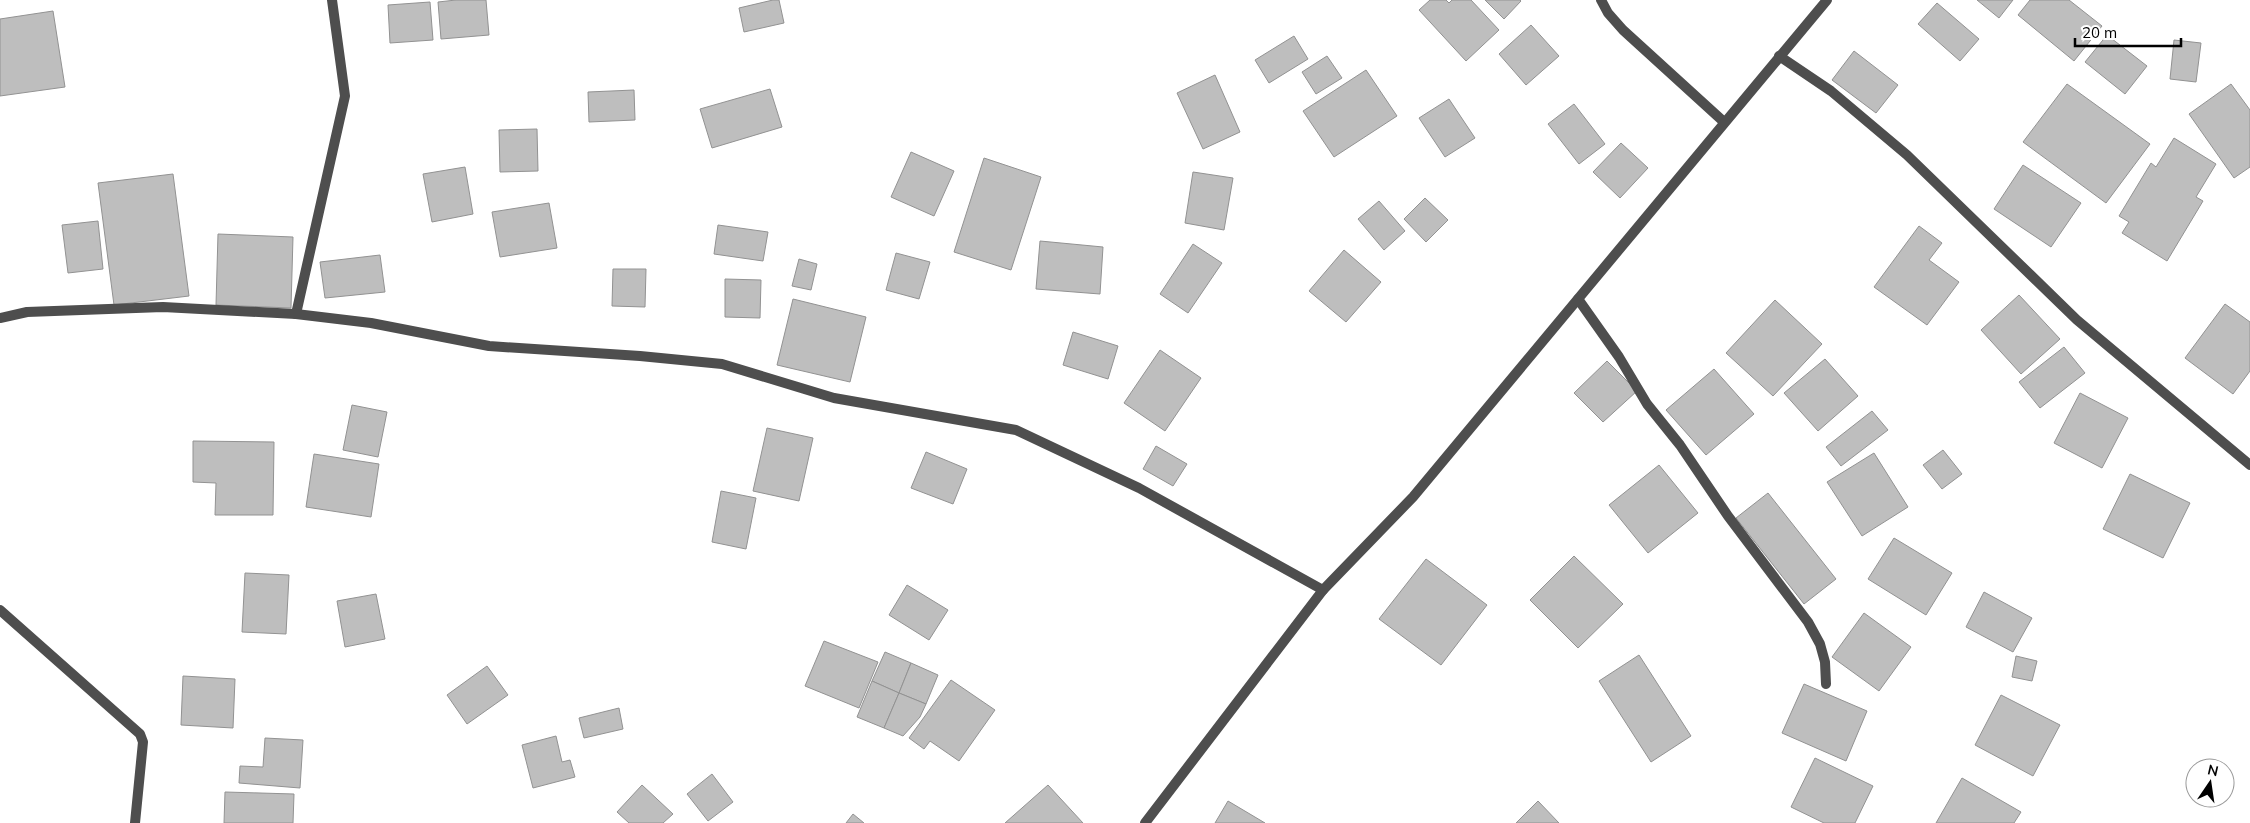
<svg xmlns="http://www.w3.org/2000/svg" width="2250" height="823" font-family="Mulish,sans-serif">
<rect width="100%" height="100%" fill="#fff"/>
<!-- building -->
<g fill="#bebebe" stroke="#929292">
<polygon points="456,0 486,0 489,35 441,39 438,2"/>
<polygon points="773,0 779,0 784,23 744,32 739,8"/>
<polygon points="1430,0 1446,0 1449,3 1452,0 1471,0 1499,30 1466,61 1419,10"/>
<polygon points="1485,0 1520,0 1521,1 1504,19"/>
<polygon points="1977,0 2013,0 1999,18"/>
<polygon points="2030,0 2069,0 2102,26 2074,61 2018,15"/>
<polygon points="430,2 433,40 390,43 388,5"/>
<polygon points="1937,3 1979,39 1960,61 1918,24"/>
<polygon points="53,11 65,87 0,96 0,19"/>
<polygon points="1531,25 1559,56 1526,85 1499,54"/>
<polygon points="2107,35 2147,66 2125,94 2085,62"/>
<polygon points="1294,36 1308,59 1269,83 1255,60"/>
<polygon points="2174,40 2201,43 2196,82 2170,79"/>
<polygon points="1854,51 1898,85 1876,113 1832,80"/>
<polygon points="1327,56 1342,78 1316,94 1302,72"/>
<polygon points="1366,70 1397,116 1334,157 1303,111"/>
<polygon points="1215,75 1240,132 1203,149 1177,93"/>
<polygon points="2067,84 2150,144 2106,203 2023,142"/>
<polygon points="2231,84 2250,110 2250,167 2234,178 2189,114"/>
<polygon points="770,89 782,127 712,148 700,109"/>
<polygon points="634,90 635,120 589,122 588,92"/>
<polygon points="1449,99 1475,138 1445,157 1419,118"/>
<polygon points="1574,104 1605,144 1579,164 1548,124"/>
<polygon points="537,129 538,171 500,172 499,130"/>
<polygon points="2174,138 2216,164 2196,197 2203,201 2167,261 2122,233 2129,222 2119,216 2151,163 2156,167"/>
<polygon points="1621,143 1648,168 1620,198 1593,172"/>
<polygon points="911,152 954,171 934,216 891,197"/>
<polygon points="984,158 1041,177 1011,270 954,252"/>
<polygon points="2023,165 2081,203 2051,247 1994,209"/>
<polygon points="465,167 473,214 432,222 423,174"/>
<polygon points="1193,172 1233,178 1224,230 1185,223"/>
<polygon points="173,174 189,296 114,305 98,183"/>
<polygon points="1425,198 1448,220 1426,242 1404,219"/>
<polygon points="1379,201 1405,231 1384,250 1358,219"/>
<polygon points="549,203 557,248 500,257 492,212"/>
<polygon points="98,221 103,269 68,273 62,225"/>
<polygon points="718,225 768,232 763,261 714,254"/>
<polygon points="1919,226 1942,243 1929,260 1959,282 1927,325 1874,287"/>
<polygon points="218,234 293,237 291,308 216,305"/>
<polygon points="1040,241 1103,247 1100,294 1036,289"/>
<polygon points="1193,244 1222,263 1188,313 1160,294"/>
<polygon points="1344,250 1381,282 1346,322 1309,291"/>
<polygon points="896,253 930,262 919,299 886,290"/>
<polygon points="380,255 385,292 325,298 320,262"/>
<polygon points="799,259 817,264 811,290 792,286"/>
<polygon points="613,269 646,269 645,307 612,306"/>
<polygon points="725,279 761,280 760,318 725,317"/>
<polygon points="2019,295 2060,339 2021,374 1981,330"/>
<polygon points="793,299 866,317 850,382 777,365"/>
<polygon points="1775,300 1822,344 1773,396 1726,353"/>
<polygon points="2225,304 2250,322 2250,371 2233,394 2185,358"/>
<polygon points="1073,332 1118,346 1108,379 1063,365"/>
<polygon points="2064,347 2085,373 2040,408 2019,382"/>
<polygon points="1160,350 1201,378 1165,431 1124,403"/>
<polygon points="1825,359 1858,396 1818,431 1784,393"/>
<polygon points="1607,361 1637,391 1603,422 1574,393"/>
<polygon points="1714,369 1754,414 1706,455 1666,410"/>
<polygon points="2080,393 2128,418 2102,468 2054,443"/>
<polygon points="352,405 387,412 378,457 343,450"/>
<polygon points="1872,411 1888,430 1841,466 1826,447"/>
<polygon points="767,428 813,438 799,501 753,491"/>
<polygon points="193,441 274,442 273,515 215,515 216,483 193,482"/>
<polygon points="1156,446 1187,464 1173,486 1143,469"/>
<polygon points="1943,450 1962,474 1942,489 1923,465"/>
<polygon points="926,452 967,469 953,504 911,488"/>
<polygon points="1874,453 1908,507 1862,536 1827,482"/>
<polygon points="314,454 379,464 371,517 306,507"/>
<polygon points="1659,465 1698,513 1648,553 1609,505"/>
<polygon points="2130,474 2190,503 2163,558 2103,529"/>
<polygon points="721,491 756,498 746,549 712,542"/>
<polygon points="1768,493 1836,579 1804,604 1736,518"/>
<polygon points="1894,538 1952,573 1926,615 1868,579"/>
<polygon points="1574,556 1623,604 1578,648 1530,600"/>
<polygon points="1426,559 1487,605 1441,665 1379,619"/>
<polygon points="245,573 289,575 286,634 242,632"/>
<polygon points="907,585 948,610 929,640 889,615"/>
<polygon points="1984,592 2032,618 2013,652 1966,627"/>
<polygon points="376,594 385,639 345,647 337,601"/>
<polygon points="1864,613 1911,647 1879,691 1832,657"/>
<polygon points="824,641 878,662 859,708 805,686"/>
<polygon points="885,652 911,663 899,693 872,681"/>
<polygon points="1639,655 1691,736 1651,762 1599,681"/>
<polygon points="2016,656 2037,661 2032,681 2012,677"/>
<polygon points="911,663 938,675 926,704 899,693"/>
<polygon points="487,666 508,695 467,724 447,695"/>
<polygon points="183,676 235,679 233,728 181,725"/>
<polygon points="951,680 995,710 959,761 930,741 924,749 909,738"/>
<polygon points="872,681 899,693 884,728 857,717"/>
<polygon points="1804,684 1867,711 1846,761 1782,733"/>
<polygon points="899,693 926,704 920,717 903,736 884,728"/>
<polygon points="2001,695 2060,725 2033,776 1975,745"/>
<polygon points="619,708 623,729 584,738 579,718"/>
<polygon points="556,736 562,762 570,760 575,777 533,788 522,745"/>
<polygon points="265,738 303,740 300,788 239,783 240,766 263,767"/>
<polygon points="1815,758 1873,786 1855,823 1824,823 1791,807"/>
<polygon points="712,774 733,802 708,821 687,794"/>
<polygon points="1962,778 2021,812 2014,823 1936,823"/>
<polygon points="642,785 673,814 663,823 629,823 617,812"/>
<polygon points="1048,785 1083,823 1005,823"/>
<polygon points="225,792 294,794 293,823 224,823"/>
<polygon points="1228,801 1265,823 1215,823"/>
<polygon points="1538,801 1559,823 1516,823"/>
<polygon points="853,814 864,823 846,823"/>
</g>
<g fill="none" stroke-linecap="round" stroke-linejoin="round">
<!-- minor -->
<g stroke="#4e4e4e" stroke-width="10">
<polyline points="1601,0 1608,13 1623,30 1724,122"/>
<polyline points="1779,56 1831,91 1907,155 2077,320 2250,465"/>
<polyline points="1578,299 1619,357 1647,404 1680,445 1728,516 1808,622 1820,644 1825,662 1826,684"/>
<polyline points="296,314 345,96 332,0"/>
<polyline points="0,318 27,312 163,307 296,314 371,323 489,346 640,356 722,364 834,398 1016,430 1139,488 1323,590"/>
<polyline points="0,610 140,734 143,742 135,823"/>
</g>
<!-- tertiary -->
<polyline stroke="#4e4e4e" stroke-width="10" points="1145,823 1323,590 1413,497 1827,0"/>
</g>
<!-- north arrow -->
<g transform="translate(2210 783) rotate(13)"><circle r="24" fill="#ffffff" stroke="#999999"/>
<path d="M0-4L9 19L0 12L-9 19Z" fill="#000000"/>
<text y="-8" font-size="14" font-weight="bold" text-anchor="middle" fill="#000000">N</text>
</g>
<!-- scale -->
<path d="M2075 38v8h106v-8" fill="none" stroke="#000000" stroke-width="2.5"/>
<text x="2082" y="38" font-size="15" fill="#000000" stroke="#ffffff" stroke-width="4" paint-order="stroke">20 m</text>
</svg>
